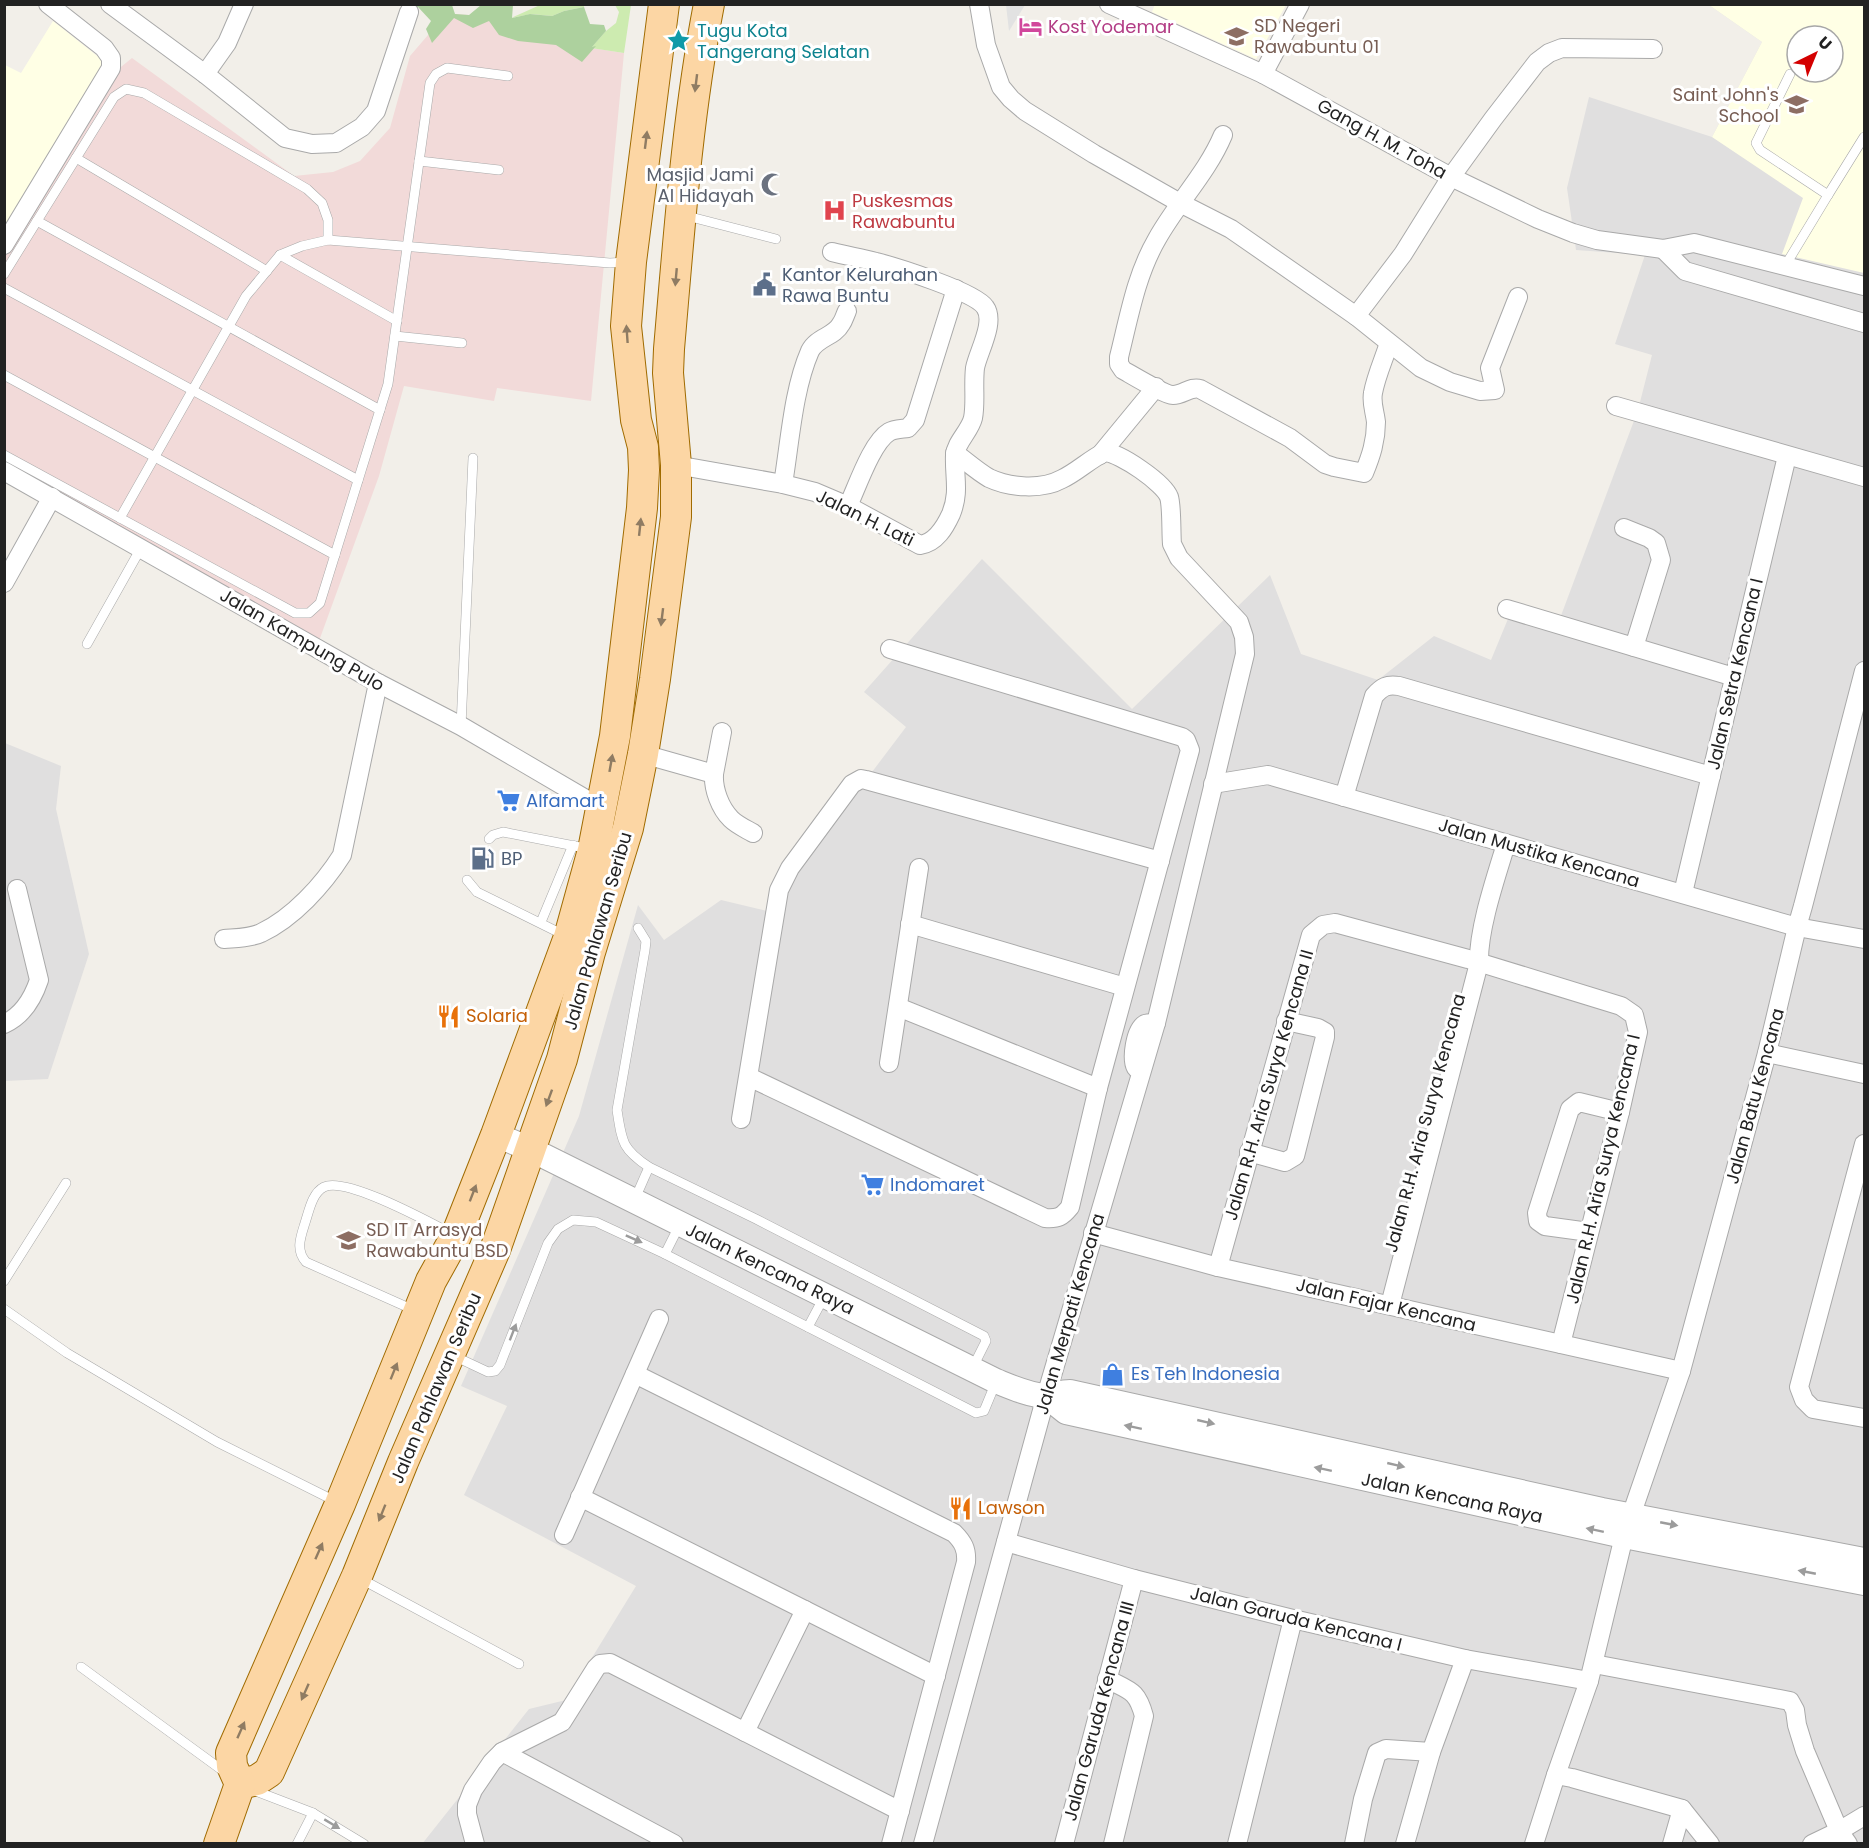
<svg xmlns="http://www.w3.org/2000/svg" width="1869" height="1848" font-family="Poppins,sans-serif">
<rect width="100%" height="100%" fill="#f2efe9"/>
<!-- residential -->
<g fill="#e0dfdf" fill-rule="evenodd">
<path d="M1709 5H1864V1843L422 1844 529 1709 566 1700 636 1586 464 1495 507 1406 461 1386 579 1116 638 905 664 940 721 900 767 911 906 727 864 692 982 559 1132 709 1270 575 1301 654 1378 680 1434 636 1491 660 1510 614 1556 629 1638 410 1652 355 1615 344 1645 255 1576 250 1567 188 1589 97 1712 137 1762 42ZM1797 36H1833V72H1797Z"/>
<polygon points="5,743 61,766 56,809 89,954 48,1079 5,1081"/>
</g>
<!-- commercial -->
<polygon fill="#f2dad9" points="455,14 511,18 508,35 624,53 591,401 497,388 494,401 404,386 379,476 319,641 5,463 5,254 111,75 132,58 294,176 333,172 360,161 390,128 410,56 434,28"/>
<!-- education -->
<g fill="#ffffe5" fill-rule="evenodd">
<polygon points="1155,4 1286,4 1286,5 1256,59 1152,12"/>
<path d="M1709 5H1864V273L1782 254 1803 198 1712 137 1762 42ZM1797 36H1833V72H1797Z"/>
<polygon points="53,21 106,63 5,229 5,65 21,73"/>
</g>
<!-- grass -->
<g fill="#cdebb0">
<polygon points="540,5 584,5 584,7 564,11 552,16 531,14 511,18"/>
<polygon points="615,5 631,5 624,53 591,48 606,31 616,23 619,12"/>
</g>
<!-- forest -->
<polygon fill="#add19e" points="399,5 452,5 455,14 469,15 481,5 513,5 512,18 530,14 552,16 564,11 584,7 590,24 604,25 606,31 592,47 596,46 582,62 556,45 518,41 499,35 489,21 473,28 454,18 432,43 426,29 431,21 418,7 407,9"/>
<!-- parking -->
<polygon fill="#e2e2e2" points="1006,5 1025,5 1009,31"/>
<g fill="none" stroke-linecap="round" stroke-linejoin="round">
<defs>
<g id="service">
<polyline points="1790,74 1756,143 1760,150 1828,195 1864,137"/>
<polyline points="76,158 267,271"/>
<polyline points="419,161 499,170"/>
<polyline points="683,215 776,239"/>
<polyline points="37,221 380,410"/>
<polyline points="280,255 397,321"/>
<polyline points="1785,266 1828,195"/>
<polyline points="4,274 114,97 126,89 144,93 307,189 322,203 328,220 328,240"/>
<polyline points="4,288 358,480"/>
<polyline points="395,336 462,343"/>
<polyline points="4,375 335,555"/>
<polyline points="4,455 295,613 309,613 320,603 388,384 430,83 436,74 447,68 508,76"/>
<polyline points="120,518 246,296 280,255 302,246 328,240 610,263 626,262"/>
<polyline points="87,644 141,548"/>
<polyline points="461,726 473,458"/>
<polyline points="489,839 493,835 503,832 590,849"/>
<polyline points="467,880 477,892 564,935"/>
<polyline points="541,922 573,845"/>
<path d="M638 928 646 941 645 950 617 1110C622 1142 622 1149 649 1167L756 1219 984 1336 986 1341 972 1369"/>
<polyline points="634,1201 649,1167"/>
<polyline points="665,1254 680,1224"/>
<polyline points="4,1281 66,1183"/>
<polyline points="4,1309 67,1353 217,1442 337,1502"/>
<path d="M416 1311 306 1262C295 1250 301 1236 305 1223 309 1211 312 1193 324 1187 345 1176 429 1222 452 1234"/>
<polyline points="808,1327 824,1297"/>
<polyline points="454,1356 488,1372 495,1371 500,1365 548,1243 558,1229 573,1220 596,1222 665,1254 976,1413 984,1411 996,1382"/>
<polyline points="361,1579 519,1664"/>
<polyline points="81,1667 226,1773"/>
<polyline points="253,1790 313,1813 364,1844"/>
<polyline points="297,1844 313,1813"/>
</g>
<g id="minor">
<polyline points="110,4 205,74 285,138 312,144 336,143 362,127 376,111 409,12"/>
<polyline points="979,4 986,45 1001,87 1011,99 1025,111 1094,154 1180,203 1231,229 1356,316 1421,368 1450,382 1480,391 1495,390 1490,368 1518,297"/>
<polyline points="1109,4 1263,74 1451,177 1538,219 1573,233 1597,240 1663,249 1694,243 1864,286"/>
<polyline points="205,74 227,43 244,4"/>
<polyline points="1263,74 1300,4"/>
<path d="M1223 135C1207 173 1177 203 1157 239 1136 275 1129 317 1119 357V364L1123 370C1132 375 1165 395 1173 395 1183 395 1191 386 1200 389L1290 438 1325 464 1334 467 1364 473C1371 456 1376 441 1376 422 1375 412 1371 403 1373 393 1376 376 1384 359 1389 343"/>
<polyline points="4,245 111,68 111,58 104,48 48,4"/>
<polyline points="1663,249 1685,271 1864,323"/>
<polyline points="1356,316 1403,254 1451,177 1493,119 1537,62 1549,53 1562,48 1653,49"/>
<polyline points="1616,406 1864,477"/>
<polyline points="1100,455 1156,387"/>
<path d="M676 465 783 484 815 492 848 506 920 545C936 543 945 527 951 514 960 492 954 477 955 455 956 442 970 431 973 418 976 403 973 385 975 368 978 352 996 322 985 307 975 292 896 267 876 262 862 258 847 256 832 252"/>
<polyline points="4,471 378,683 461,726 601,808"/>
<path d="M783 484C790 442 793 390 810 351 817 337 834 337 841 324 844 320 845 315 847 311"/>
<path d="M848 506C857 487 872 442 889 432 894 429 901 429 908 428L915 420 956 289"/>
<polyline points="1624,528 1649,538 1656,543 1661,560 1634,647"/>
<polyline points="4,583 52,497"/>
<polyline points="1507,609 1734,677"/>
<path d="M643 754 714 774C713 789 720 808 731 819 737 825 746 829 753 833"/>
<polyline points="714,774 722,732"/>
<polyline points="1213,784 1268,775 1797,927 1864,939"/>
<path d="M1344 797 1374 696C1382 687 1387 684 1399 686L1711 776"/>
<polyline points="1683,893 1787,456"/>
<polyline points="910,924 1125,987"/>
<path d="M224 939C235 938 251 938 261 933 293 918 323 885 342 855L378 683"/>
<polyline points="898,1007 1098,1088"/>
<path d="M4 1024C22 1016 33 998 39 980L17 889"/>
<polyline points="1767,1053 1864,1074"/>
<polyline points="889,1063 919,868"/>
<path d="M1136 1068C1131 1059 1135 1030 1145 1024 1147 1023 1153 1023 1156 1023"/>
<path d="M749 1077 1045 1218C1058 1219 1062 1217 1070 1207L1098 1088 1190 750 1186 740 1182 737 890 649"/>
<polyline points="741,1119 779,890 790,868 852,784 861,779 866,780 1160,861"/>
<polyline points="1864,1144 1799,1387 1804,1400 1813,1409 1864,1418"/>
<polyline points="1249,1152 1285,1162 1295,1156 1325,1037 1325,1032 1318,1028 1286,1021"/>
<polyline points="1589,1232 1545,1226 1538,1221 1537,1213 1570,1109 1579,1102 1620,1112"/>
<polyline points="1093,1233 1218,1267 1681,1371"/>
<polyline points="1218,1267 1311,935 1323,925 1335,923 1468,959 1621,1006 1634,1015 1638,1032 1620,1112 1561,1344"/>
<path d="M1390 1305 1479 963C1478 929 1496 877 1506 844"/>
<path d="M635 1374 954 1533C963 1542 967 1549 966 1562L891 1844"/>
<polyline points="580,1497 936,1676"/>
<polyline points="564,1535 659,1319"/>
<polyline points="1006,1542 1134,1579 1293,1619 1465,1659 1589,1681"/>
<polyline points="1594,1664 1790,1701 1795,1710 1797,1725 1805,1751 1839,1831 1848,1844"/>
<path d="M1107 1679C1130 1691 1137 1690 1144 1716L1113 1844"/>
<polyline points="745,1732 805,1610"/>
<polyline points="502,1752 674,1844"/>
<polyline points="1556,1775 1572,1778 1682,1809 1710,1844"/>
<polyline points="475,1844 467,1814 467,1805 473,1790 492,1762 502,1752 562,1722 596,1668 600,1664 610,1663 900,1811"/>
<path d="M923 1844 1046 1396 1156 1023 1245 654 1244 637 1239 622 1179 558 1172 544C1171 533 1172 506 1169 497 1164 483 1120 453 1105 452 1090 459 1077 472 1062 479 1042 490 1010 488 989 478 977 471 966 461 955 453"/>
<polyline points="1064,1844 1134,1579"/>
<polyline points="1237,1844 1293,1619"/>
<polyline points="1354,1844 1363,1799 1377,1753 1386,1749 1431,1752"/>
<polyline points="1405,1844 1431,1752 1465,1659"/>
<polyline points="1534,1844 1556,1775 1589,1681 1624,1536 1681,1371 1767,1053 1797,927 1803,906 1864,671"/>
<polyline points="1672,1844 1682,1809"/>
<polyline points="1812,1844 1839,1831 1864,1816"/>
</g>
<g id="tertiary">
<path d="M496 1135 530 1149 996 1381C1011 1387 1029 1395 1045 1396 1053 1396 1061 1392 1070 1392L1602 1510 1864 1560"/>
<polyline points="1046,1396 1066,1412 1619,1535 1864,1583"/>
</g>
<g id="primary">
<path d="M240 1784 257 1780 269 1772 357 1576 403 1462 495 1250 562 1059 590 952 628 828 643 754 655 679 676 517V465L668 373 669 349C679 234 687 118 709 4"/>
<polyline points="219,1844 240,1784 232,1766 231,1753 340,1504 431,1281 456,1236 496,1135 569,937 593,850 615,736 642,508 644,470 643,447 636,420 626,326 631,262 664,4"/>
</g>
</defs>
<!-- service casing -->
<use href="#service" stroke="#a9a9a9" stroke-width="10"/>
<!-- minor casing -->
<use href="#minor" stroke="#a9a9a9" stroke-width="20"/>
<!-- tertiary casing -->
<use href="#tertiary" stroke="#a9a9a9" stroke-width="26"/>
<!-- primary casing -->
<use href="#primary" stroke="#a06b00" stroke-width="32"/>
<!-- service -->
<use href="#service" stroke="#fff" stroke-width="9"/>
<!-- minor -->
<use href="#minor" stroke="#fff" stroke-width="18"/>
<!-- tertiary -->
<use href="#tertiary" stroke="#fff" stroke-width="24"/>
<!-- primary -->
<use href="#primary" stroke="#fcd6a4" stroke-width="30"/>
</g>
<!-- one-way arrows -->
<defs><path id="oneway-solid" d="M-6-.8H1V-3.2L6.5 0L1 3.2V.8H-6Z" transform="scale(1.5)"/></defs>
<g fill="#8f7c63">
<use href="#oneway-solid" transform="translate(696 83) rotate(97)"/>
<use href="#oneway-solid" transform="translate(646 140) rotate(-83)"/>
<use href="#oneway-solid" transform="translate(676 277) rotate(95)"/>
<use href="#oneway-solid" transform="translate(627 334) rotate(-94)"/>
<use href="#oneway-solid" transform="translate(640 527) rotate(-84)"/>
<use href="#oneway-solid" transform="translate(662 617) rotate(97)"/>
<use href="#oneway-solid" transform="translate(611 763) rotate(-80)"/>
<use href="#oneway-solid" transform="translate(549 1098) rotate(110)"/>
<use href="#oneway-solid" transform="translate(473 1193) rotate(-69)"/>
<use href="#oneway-solid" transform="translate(394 1371) rotate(-68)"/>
<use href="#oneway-solid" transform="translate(382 1513) rotate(112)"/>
<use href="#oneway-solid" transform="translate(319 1551) rotate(-66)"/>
<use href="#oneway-solid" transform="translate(305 1692) rotate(114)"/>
<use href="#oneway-solid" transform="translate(241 1730) rotate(-66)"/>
</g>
<g fill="#9c9c9c">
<use href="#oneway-solid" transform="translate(634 1239) rotate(24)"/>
<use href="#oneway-solid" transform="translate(513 1332) rotate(-69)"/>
<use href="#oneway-solid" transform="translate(1206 1422) rotate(13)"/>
<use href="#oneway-solid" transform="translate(1133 1427) rotate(-168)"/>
<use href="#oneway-solid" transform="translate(1396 1465) rotate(13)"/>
<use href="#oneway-solid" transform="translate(1323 1469) rotate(-168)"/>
<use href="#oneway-solid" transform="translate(1669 1524) rotate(11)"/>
<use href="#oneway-solid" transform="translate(1595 1530) rotate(-168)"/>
<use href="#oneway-solid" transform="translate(1807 1572) rotate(-169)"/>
<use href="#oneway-solid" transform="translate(332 1824) rotate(31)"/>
</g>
<!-- icons -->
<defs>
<symbol id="hotel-bare" viewBox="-9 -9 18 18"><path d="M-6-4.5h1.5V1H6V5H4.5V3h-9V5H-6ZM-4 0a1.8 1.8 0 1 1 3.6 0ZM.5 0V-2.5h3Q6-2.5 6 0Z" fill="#d1479c" stroke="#fff" stroke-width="2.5" paint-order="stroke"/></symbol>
<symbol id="school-bare" viewBox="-9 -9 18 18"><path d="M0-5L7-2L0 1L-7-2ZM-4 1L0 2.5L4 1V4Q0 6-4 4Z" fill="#8d6e63" stroke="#fff" stroke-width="2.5" paint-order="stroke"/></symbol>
<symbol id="sight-bare" viewBox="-9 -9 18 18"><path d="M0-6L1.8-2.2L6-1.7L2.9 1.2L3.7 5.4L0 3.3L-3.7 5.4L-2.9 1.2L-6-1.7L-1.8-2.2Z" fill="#0f9aa8" stroke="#fff" stroke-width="2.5" paint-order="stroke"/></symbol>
<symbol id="mosque-bare" viewBox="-9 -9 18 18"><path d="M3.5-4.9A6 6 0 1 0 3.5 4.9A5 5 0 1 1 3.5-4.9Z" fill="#6b7280" stroke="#fff" stroke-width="2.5" paint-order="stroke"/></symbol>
<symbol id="hospital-bare" viewBox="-9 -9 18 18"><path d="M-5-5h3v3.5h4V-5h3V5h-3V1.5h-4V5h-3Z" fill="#e0444e" stroke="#fff" stroke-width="2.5" paint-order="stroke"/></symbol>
<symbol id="civic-bare" viewBox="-9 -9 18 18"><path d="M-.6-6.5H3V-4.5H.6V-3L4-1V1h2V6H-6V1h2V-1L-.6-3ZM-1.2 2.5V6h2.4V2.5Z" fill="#5c6f8a" stroke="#fff" stroke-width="2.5" paint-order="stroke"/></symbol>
<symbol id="supermarket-bare" viewBox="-9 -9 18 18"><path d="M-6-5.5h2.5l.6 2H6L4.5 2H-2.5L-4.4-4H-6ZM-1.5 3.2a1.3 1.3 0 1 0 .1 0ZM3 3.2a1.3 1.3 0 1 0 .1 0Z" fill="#3f7fe0" stroke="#fff" stroke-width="2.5" paint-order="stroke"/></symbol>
<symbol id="fuel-bare" viewBox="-9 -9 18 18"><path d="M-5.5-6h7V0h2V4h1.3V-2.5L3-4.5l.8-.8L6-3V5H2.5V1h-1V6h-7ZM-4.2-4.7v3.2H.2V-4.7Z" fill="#5c6f8a" stroke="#fff" stroke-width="2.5" paint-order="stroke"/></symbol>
<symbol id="restaurant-bare" viewBox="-9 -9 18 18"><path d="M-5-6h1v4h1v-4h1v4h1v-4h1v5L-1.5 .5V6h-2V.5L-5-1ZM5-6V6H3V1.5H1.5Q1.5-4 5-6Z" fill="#e8710a" stroke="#fff" stroke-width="2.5" paint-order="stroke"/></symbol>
<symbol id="shop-bare" viewBox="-9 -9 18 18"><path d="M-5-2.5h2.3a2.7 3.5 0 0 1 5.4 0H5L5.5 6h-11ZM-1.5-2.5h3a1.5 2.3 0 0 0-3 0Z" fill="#3f7fe0" stroke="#fff" stroke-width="2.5" paint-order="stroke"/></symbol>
</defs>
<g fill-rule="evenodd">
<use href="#hotel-bare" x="1014" y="10" width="33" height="33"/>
<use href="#school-bare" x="1220" y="20" width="33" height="33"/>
<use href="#sight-bare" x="662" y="24" width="33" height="33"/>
<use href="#school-bare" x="1780" y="88" width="33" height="33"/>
<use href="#mosque-bare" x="756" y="168" width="33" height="33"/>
<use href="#hospital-bare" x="818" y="194" width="33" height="33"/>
<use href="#civic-bare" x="748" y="268" width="33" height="33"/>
<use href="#supermarket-bare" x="492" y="784" width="33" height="33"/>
<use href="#fuel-bare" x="466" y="842" width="33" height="33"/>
<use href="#restaurant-bare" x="432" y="1000" width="33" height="33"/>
<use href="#supermarket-bare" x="856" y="1168" width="33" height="33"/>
<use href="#school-bare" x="332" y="1224" width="33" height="33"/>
<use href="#shop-bare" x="1096" y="1358" width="33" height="33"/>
<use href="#restaurant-bare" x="944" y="1492" width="33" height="33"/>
</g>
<g text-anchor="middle" stroke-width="6" stroke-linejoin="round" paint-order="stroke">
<!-- education labels -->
<g font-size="18" fill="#785e54" stroke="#fff" text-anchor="start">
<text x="1254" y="32">SD Negeri<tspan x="1254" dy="21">Rawabuntu 01</tspan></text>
<text x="1779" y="101" text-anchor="end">Saint John's<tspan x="1779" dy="21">School</tspan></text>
<text x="366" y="1236">SD IT Arrasyd<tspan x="366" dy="21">Rawabuntu BSD</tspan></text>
</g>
<!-- hotel labels -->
<g font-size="18" fill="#b23c85" stroke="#fff" text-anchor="start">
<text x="1048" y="33">Kost Yodemar</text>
</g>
<!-- culture labels -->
<g font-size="18" fill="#0d838f" stroke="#fff" text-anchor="start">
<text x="697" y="37">Tugu Kota<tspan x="697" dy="21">Tangerang Selatan</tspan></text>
</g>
<!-- street labels -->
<g font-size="18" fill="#222" stroke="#fff">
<text transform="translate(1382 139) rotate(29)" y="6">Gang H. M. Toha</text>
<text transform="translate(865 518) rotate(26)" y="6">Jalan H. Lati</text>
<text transform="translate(302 640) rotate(30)" y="6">Jalan Kampung Pulo</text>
<text transform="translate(1735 674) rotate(-77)" y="6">Jalan Setra Kencana I</text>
<text transform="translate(1539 853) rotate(16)" y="6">Jalan Mustika Kencana</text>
<text transform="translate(598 931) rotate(-74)" y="6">Jalan Pahlawan Seribu</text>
<text transform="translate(1269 1085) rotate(-74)" y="6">Jalan R.H. Aria Surya Kencana II</text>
<text transform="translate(1755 1096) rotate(-75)" y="6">Jalan Batu Kencana</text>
<text transform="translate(1425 1123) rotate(-75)" y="6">Jalan R.H. Aria Surya Kencana</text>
<text transform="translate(1603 1169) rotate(-77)" y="6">Jalan R.H. Aria Surya Kencana I</text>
<text transform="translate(770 1269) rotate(26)" y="6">Jalan Kencana Raya</text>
<text transform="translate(1386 1305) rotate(13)" y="6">Jalan Fajar Kencana</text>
<text transform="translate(1070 1314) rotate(-74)" y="6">Jalan Merpati Kencana</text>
<text transform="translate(436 1388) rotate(-67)" y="6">Jalan Pahlawan Seribu</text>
<text transform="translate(1452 1498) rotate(12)" y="6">Jalan Kencana Raya</text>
<text transform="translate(1296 1619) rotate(14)" y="6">Jalan Garuda Kencana I</text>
<text transform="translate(1099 1711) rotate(-75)" y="6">Jalan Garuda Kencana III</text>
</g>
<!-- worship labels -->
<g font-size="18" fill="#5b616d" stroke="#fff" text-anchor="end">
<text x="754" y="181">Masjid Jami<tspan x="754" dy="21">Al Hidayah</tspan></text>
</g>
<!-- health labels -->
<g font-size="18" fill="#be3a42" stroke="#fff" text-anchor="start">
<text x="852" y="207">Puskesmas<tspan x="852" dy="21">Rawabuntu</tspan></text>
</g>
<!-- service labels -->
<g font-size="18" fill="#4e5e75" stroke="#fff" text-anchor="start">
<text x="782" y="281">Kantor Kelurahan<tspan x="782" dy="21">Rawa Buntu</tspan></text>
<text x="501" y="865">BP</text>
</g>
<!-- shop labels -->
<g font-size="18" fill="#366cbe" stroke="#fff" text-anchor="start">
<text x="526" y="807">Alfamart</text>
<text x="890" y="1191">Indomaret</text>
<text x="1131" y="1380">Es Teh Indonesia</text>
</g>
<!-- food labels -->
<g font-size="18" fill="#c56008" stroke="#fff" text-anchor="start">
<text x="466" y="1022">Solaria</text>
<text x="978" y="1514">Lawson</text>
</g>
</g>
<!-- border -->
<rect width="1869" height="1848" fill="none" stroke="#222222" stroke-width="12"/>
<!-- north arrow -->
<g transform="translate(1815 54) rotate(43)"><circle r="28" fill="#ffffff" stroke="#a7a7a7" stroke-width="1.5"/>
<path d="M0-4.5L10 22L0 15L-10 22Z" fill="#d40000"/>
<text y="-9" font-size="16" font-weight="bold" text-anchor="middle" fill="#222222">U</text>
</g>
</svg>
